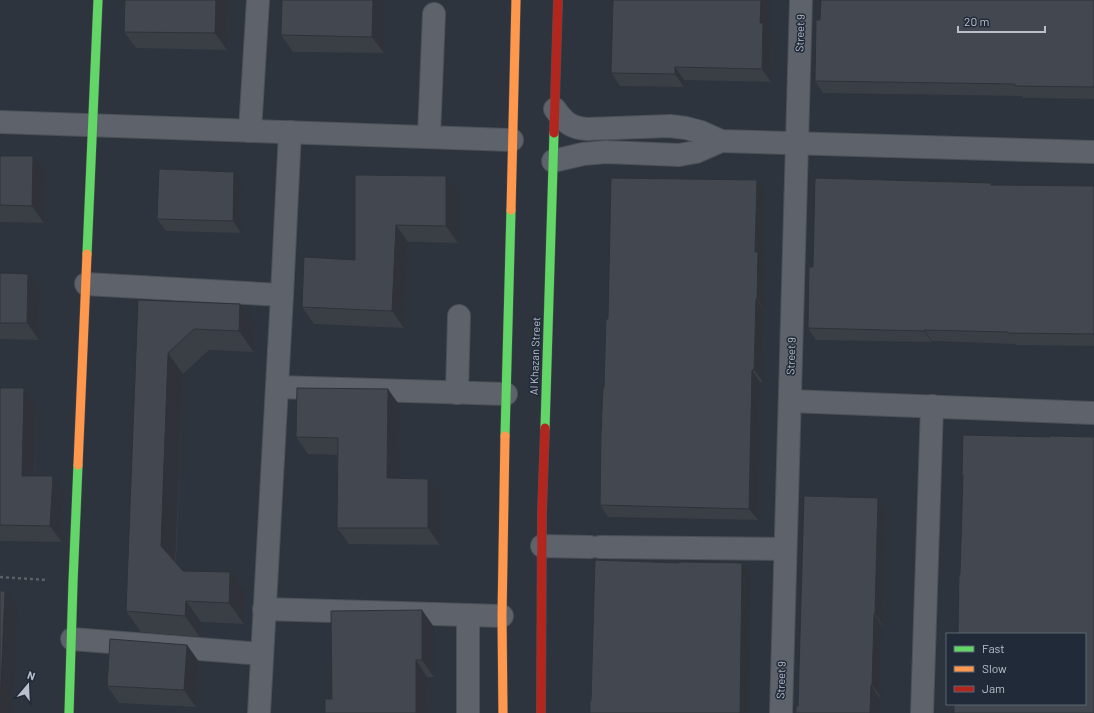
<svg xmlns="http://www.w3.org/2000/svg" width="1094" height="713" font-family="Barlow,sans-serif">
<rect width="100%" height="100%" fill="#2d343d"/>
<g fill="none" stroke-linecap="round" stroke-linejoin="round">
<defs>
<g id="street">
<path d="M555 109C564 122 571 128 587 129L670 126 686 128 701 132 721 141 1094 152"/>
<polyline points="0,122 512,140"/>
<polyline points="250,131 258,0"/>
<polyline points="429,136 434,14"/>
<polyline points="553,161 583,154 606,152 679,155 696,152 721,141"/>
<polyline points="86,284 282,295"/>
<polyline points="277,387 506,394"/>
<polyline points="457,393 459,316"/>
<polyline points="790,401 1094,413"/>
<polyline points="542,546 590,547"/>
<polyline points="600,547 785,549"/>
<polyline points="264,609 502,616"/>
<polyline points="72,639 262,654"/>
<polyline points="259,713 282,295 290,132"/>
<polyline points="468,713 468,615"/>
<polyline points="781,713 801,0"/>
<polyline points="922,713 932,406"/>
</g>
<g id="fast">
<polyline points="87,254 98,0"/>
<polyline points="545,428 554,133"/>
<polyline points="505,436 511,210"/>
<polyline points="69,713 73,582 78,465"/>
</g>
<g id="slow">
<polyline points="511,210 516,0"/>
<polyline points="78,465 87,254"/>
<polyline points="503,713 502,616 505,436"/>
</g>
<g id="jam">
<polyline points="554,133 558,0"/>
<polyline points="541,713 542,512 545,428"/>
</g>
</defs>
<!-- street casing -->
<use href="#street" stroke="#4c5057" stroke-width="24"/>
<!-- fast casing -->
<use href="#fast" stroke="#4c5057" stroke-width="10"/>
<!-- slow casing -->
<use href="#slow" stroke="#4c5057" stroke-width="10"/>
<!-- jam casing -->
<use href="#jam" stroke="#4c5057" stroke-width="10"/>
<!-- path -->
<polyline stroke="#5b6166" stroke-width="2.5" stroke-dasharray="3 3" stroke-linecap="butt" points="0,577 47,580"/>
<!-- street -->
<use href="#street" stroke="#5e626a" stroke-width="22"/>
<!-- fast -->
<use href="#fast" stroke="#63d668" stroke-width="9"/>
<!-- slow -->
<use href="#slow" stroke="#ff974d" stroke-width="9"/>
<!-- jam -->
<use href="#jam" stroke="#b3261e" stroke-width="9"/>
</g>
<!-- wall -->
<g fill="#3a3e45">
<polygon points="228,0 227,50 136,48 124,32"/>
<polygon points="282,0 385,0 384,53 293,52 281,35"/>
<polygon points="613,0 770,0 770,32 772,36 771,82 684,80 684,87 620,86 611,73"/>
<polygon points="1094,0 1094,99 1023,98 1022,96 823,93 815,81 820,20"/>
<polygon points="0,156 45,173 44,223 0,222"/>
<polygon points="446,176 458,193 458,243 408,242 404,328 314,324 302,307 355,260"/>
<polygon points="757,180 765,191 764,260 766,264 765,311 764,310 763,382 760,382 758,520 608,517 600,505 604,388 608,319"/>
<polygon points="991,183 992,185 1094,186 1094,346 1016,345 1015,344 932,341 932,342 816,340 808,328 813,267"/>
<polygon points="242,184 241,233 166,231 157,219"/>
<polygon points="0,273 40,291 39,340 0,339"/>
<polygon points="138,300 255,325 254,352 209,350 183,374 176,562 183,571 245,593 244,624 201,622 200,637 141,632 126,611"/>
<polygon points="0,388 24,388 36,405 35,476 53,476 64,493 62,542 0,541"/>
<polygon points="400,406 399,478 440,495 440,545 349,544 337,528 337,455 308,454 296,437"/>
<polygon points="878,498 886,510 883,626 882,626 881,697 879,697 879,713 796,713 798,706 800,636"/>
<polygon points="434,627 434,677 427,677 428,713 325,713 332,699"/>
<polygon points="187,645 199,662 196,707 119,703 107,686"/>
</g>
<!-- shaded-wall -->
<g fill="#2f3238">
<polygon points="216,0 228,0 227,50 215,33"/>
<polygon points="373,0 385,0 384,53 372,37"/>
<polygon points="761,0 770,0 770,32 772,36 771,82 762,69 760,23"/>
<polygon points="675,67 684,80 684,87 675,74"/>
<polygon points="33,156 45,173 44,223 32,206"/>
<polygon points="234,172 242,184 241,233 233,221"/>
<polygon points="446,176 458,193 458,243 446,226"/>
<polygon points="757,180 765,191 764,260 766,264 765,311 757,299 755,252"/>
<polygon points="396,225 408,242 404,328 392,311"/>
<polygon points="28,274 40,291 39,340 27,323"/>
<polygon points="756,299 764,310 763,382 754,370"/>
<polygon points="240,304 255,325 254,352 239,331"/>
<polygon points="924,330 932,341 932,342 924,331"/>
<polygon points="168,353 183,374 175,567 161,546"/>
<polygon points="752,370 760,382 758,520 749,509"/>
<polygon points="24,388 36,405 34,493 22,476"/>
<polygon points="388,389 400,406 399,495 387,478"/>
<polygon points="53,476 64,493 62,542 50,526"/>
<polygon points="428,479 440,495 440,545 428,528"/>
<polygon points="878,498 886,510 883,626 875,614"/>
<polygon points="742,563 750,575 748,713 740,713"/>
<polygon points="230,572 245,593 244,624 229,603"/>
<polygon points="5,591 17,608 12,713 0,713"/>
<polygon points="186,601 201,622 200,637 185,616"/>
<polygon points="422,610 434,627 434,677 422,660"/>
<polygon points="874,614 882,626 881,697 872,685"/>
<polygon points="187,645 199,662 196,707 184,690"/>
<polygon points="416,660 427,677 428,713 416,713"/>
<polygon points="871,685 879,697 879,713 870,713"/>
</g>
<!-- building -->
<g fill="#434850" stroke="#2f3238">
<polygon points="125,0 216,0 215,33 124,32"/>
<polygon points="282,0 373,0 372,37 281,35"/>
<polygon points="613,0 761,0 760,23 763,23 762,69 675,67 675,74 611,73"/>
<polygon points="821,0 1094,0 1094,87 1015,86 1015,84 815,81 816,20 820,20"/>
<polygon points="0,156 33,156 32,206 0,205"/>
<polygon points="159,169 234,172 233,221 157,219"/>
<polygon points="355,175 446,176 446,226 396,225 392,311 302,307 304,257 355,260"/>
<polygon points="611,178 757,180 755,252 758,252 757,299 756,299 754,370 752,370 749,509 600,505 601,434 603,388 604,388 606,319 608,319"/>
<polygon points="815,178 991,183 991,185 1094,186 1094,334 1008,333 1008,332 924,330 924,331 808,328 809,267 813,267"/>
<polygon points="0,273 28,274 27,323 0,323"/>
<polygon points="138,300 240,304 239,331 194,329 168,353 161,546 183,571 230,572 229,603 186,601 185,616 126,611"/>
<polygon points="0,388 24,388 22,476 53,476 50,526 0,525"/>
<polygon points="297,388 388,389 387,478 428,479 428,528 337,528 338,438 296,437"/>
<polygon points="963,435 1050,437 1050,436 1094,437 1094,713 954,713 954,704 1085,704 1085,634 958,634 959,575 960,575 963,475 962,475"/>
<polygon points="804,496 878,498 875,614 874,614 872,685 871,685 870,713 796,713 796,706 798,706"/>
<polygon points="595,560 679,563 679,562 742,563 740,713 590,713 590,701 591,701"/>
<polygon points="0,591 5,591 0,708"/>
<polygon points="422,610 422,660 416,660 416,713 325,713 325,699 332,699 331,611"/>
<polygon points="110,639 187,645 184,690 107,686"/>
</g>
<g text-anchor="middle" stroke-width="3" stroke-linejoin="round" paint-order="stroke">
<!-- street labels -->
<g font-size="11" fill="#b9c0cc" stroke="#202a38">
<text transform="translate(800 33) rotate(-88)" y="4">Street 9</text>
<text transform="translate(535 356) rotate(-88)" y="4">Al Khazan Street</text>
<text transform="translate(791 356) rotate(-88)" y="4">Street 9</text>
<text transform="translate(781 680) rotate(-88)" y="4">Street 9</text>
</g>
</g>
<!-- legend -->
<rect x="946" y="633" width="140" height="72" fill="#202a38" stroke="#5d6673"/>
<rect x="954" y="646" width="20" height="6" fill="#63d668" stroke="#5d6673"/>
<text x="982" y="653" font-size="12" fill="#b9c0cc">Fast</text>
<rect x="954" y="666" width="20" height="6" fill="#ff974d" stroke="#5d6673"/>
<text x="982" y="673" font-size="12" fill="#b9c0cc">Slow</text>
<rect x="954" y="686" width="20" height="6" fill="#b3261e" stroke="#5d6673"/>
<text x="982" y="693" font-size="12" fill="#b9c0cc">Jam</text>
<!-- north arrow -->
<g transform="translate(28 685) rotate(19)" stroke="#202a38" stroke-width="3" paint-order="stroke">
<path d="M0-3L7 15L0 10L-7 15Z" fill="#b9c0cc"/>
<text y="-6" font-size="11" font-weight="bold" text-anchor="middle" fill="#b9c0cc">N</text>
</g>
<!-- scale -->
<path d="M958 26v6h87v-6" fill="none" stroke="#b9c0cc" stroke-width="2"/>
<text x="964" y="26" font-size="12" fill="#b9c0cc" stroke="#202a38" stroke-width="3" paint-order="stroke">20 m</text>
</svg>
